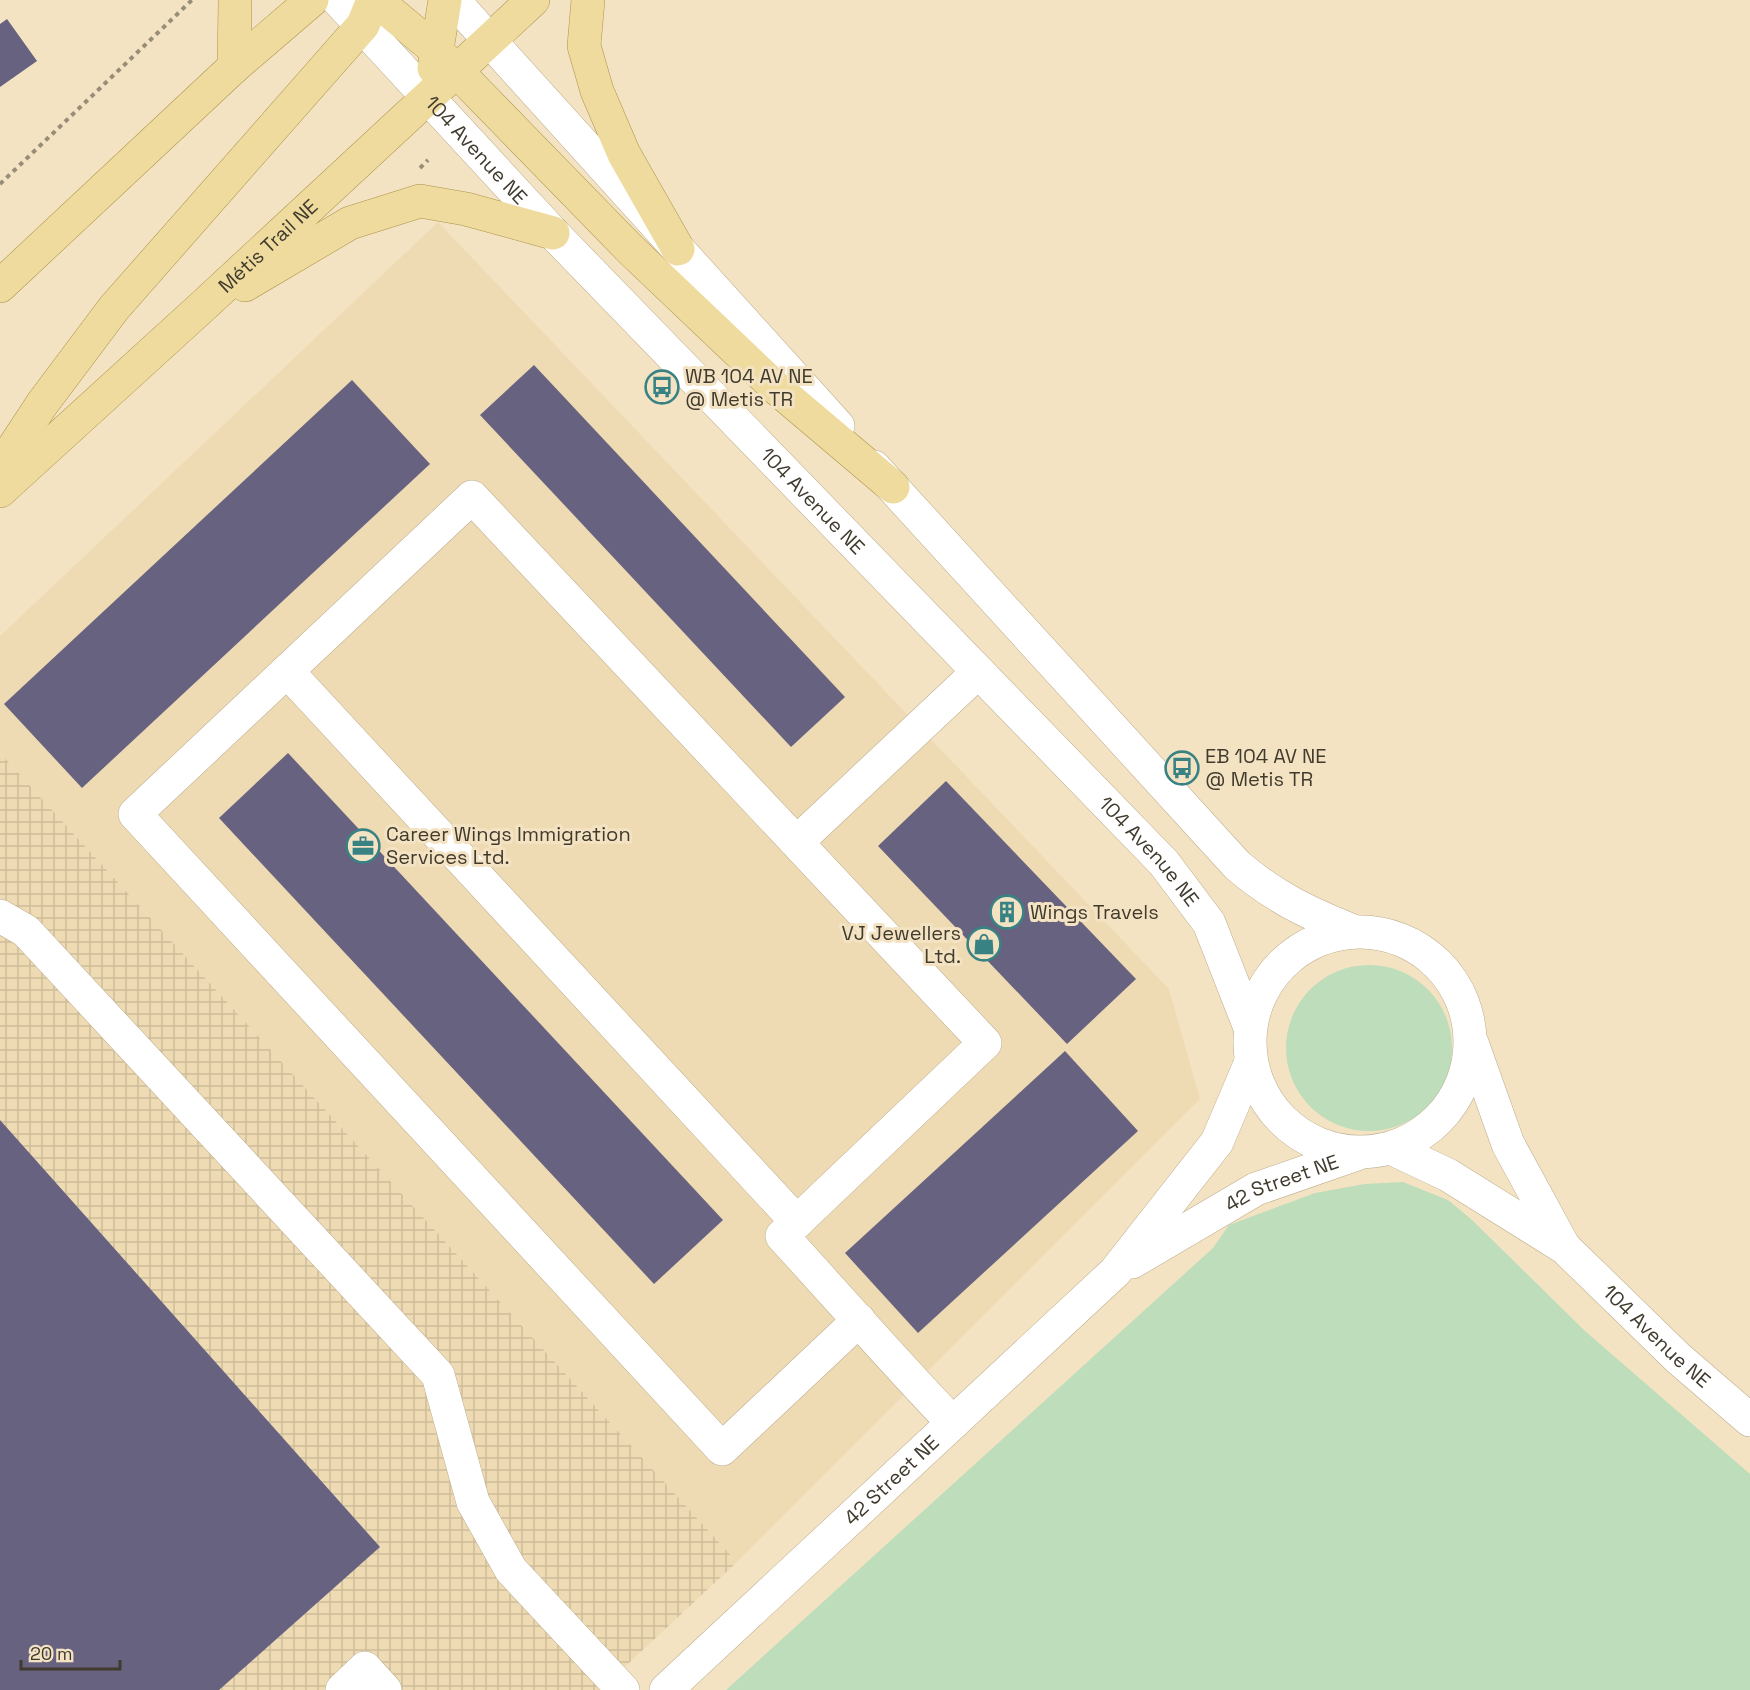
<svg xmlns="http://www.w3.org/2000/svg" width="1750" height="1690" font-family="'Space Grotesk',sans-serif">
<defs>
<pattern id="industrial-grid" width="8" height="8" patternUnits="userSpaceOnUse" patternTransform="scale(1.5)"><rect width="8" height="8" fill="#efdbb3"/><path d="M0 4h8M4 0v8" fill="none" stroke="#cebd9a"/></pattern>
</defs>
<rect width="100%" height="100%" fill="#f4e3c3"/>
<!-- built -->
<polygon fill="#efdbb3" points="438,222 1169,989 1200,1099 737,1562 0,753 0,636"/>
<!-- industrial -->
<polygon fill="url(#industrial-grid)" points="0,753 737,1562 600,1690 0,1690"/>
<!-- grass -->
<g fill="#bdddbb">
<circle cx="1369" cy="1048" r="83"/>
<polygon points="1403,1182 1448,1200 1472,1220 1585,1331 1750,1474 1750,1690 726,1690 1213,1248 1229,1225 1315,1193 1365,1184"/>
</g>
<!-- building -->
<g fill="#66627f">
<polygon points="7,19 37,61 0,87 0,24"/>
<polygon points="534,365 845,697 791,747 480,415"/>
<polygon points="352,380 430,464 82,788 4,704"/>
<polygon points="288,753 723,1220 654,1284 219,818"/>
<polygon points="946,781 1136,979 1067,1044 878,846"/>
<polygon points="1065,1051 1138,1131 918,1333 845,1253"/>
<polygon points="0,1120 380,1547 219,1690 0,1690"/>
</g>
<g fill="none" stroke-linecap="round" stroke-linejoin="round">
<defs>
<g id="minor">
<path id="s1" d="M338 0 553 233 1164 863 1209 923 1249 1025"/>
<polyline points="453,0 838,426"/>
<path d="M874 467 1237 865C1274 897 1308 913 1353 931"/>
<polyline points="287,671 797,1222"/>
<polyline points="797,842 978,672"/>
<polyline points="0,916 26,931 438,1375 473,1502 511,1570 623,1690"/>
<circle cx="1360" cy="1042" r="110"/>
<polyline points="1472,1043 1508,1144 1564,1247"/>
<path id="s2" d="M1393 1149 1448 1175 1565 1248 1678 1358 1750 1420"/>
<path id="s3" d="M1132 1262 1256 1189 1357 1154"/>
<path d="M859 1320 722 1449 135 814 472 497 985 1043 782 1236C839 1298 894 1362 953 1423"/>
<polyline points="342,1690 365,1668 385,1690"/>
<path id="s4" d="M666 1690 1115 1272 1217 1142 1250 1064"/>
</g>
<g id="major">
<polyline points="376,0 437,51 631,250 776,388 893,487"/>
<polyline points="588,0 584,46 597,91 624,154 678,249"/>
<polyline points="234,67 235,0"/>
<polyline points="434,68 445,0"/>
<polyline points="245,285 350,223 420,201 466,209 553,233"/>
<polyline points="0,286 234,67 312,0"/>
<polyline points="0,468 42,404 114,308 363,25 373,0"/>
<path id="s5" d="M0 491 203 306 533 0"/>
</g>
</defs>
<!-- minor casing -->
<use href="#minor" stroke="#bdad8e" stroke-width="34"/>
<!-- major casing -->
<use href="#major" stroke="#aa934b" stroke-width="34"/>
<!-- path -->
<g stroke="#988d76" stroke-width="4" stroke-dasharray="4.5 4.5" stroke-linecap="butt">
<polyline points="420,168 428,160"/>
<polyline points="0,184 192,0"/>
</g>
<!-- minor -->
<use href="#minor" stroke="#fff" stroke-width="33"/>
<!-- major -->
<use href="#major" stroke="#eedb9d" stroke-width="33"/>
</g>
<!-- icons -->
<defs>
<symbol id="bus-ring" viewBox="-11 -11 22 22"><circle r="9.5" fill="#f4e3c3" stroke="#398284" stroke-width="1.5"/><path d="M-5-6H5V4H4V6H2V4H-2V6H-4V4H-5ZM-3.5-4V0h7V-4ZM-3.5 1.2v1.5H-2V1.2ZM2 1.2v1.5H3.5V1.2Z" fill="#398284"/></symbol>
<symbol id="office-ring" viewBox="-11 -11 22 22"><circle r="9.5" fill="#f4e3c3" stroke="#398284" stroke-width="1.5"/><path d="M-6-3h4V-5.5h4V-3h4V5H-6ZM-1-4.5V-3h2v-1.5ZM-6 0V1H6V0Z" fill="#398284"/></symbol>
<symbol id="building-ring" viewBox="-11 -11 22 22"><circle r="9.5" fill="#f4e3c3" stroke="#398284" stroke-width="1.5"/><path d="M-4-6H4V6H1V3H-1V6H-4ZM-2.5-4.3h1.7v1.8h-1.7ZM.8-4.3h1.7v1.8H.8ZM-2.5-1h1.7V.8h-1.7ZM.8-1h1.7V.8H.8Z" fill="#398284"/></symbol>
<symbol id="shop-ring" viewBox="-11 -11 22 22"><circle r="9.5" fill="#f4e3c3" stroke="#398284" stroke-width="1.5"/><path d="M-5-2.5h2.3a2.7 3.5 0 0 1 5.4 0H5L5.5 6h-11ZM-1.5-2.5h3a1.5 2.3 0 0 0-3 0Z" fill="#398284"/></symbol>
</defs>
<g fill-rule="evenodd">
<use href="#bus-ring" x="643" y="368" width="38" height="38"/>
<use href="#bus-ring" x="1163" y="749" width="38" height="38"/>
<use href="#office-ring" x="344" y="827" width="38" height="38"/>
<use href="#building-ring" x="988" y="893" width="38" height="38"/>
<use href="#shop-ring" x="965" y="925" width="38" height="38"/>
</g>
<g text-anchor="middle" stroke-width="6" stroke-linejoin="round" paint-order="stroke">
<!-- street labels -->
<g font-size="20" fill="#413b2e" stroke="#f4e3c3">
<text dy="7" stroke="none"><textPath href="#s1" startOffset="204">104 Avenue NE</textPath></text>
<text dy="7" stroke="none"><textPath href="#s5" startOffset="363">Métis Trail NE</textPath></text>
<text dy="7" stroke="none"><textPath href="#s1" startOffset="690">104 Avenue NE</textPath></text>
<text dy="7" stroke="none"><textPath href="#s1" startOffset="1176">104 Avenue NE</textPath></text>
<text dy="7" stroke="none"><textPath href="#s3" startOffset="170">42 Street NE</textPath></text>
<text dy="7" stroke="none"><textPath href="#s2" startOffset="326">104 Avenue NE</textPath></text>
<text dy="7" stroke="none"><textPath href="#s4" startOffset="308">42 Street NE</textPath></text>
</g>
<!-- poi labels -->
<g font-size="20" fill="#413b2e" stroke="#f4e3c3" text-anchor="start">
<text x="685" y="383">WB 104 AV NE<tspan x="685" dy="23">@ Metis TR</tspan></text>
<text x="1205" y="763">EB 104 AV NE<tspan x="1205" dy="23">@ Metis TR</tspan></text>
<text x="386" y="841">Career Wings Immigration<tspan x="386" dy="23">Services Ltd.</tspan></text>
<text x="1030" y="919">Wings Travels</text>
<text x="961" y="940" text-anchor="end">VJ Jewellers<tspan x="961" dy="23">Ltd.</tspan></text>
</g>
</g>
<!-- scale -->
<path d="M21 1660v9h99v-9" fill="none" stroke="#413b2e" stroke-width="3"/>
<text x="30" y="1660" font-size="18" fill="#413b2e" stroke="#f4e3c3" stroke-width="4.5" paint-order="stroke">20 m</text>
</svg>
